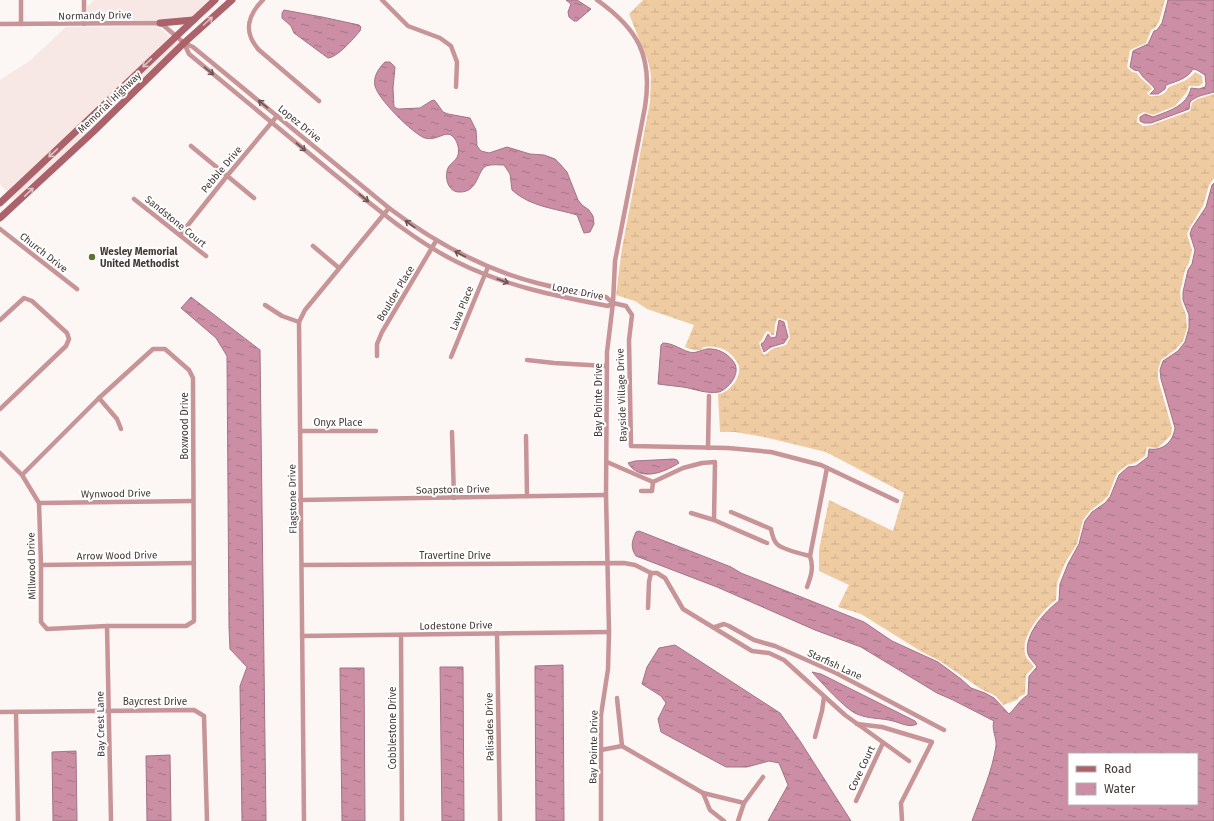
<svg xmlns="http://www.w3.org/2000/svg" width="1214" height="821" font-family="'Fira Sans',sans-serif">
<defs>
<pattern id="wetland-marsh" width="20" height="14" patternUnits="userSpaceOnUse"><rect width="20" height="14" fill="#efcba2"/><path d="M1 5h8M5 5V1M11 12h8M15 12V8" fill="none" stroke="#ceaf8c"/></pattern>
<pattern id="water-ripples" width="26" height="14" patternUnits="userSpaceOnUse"><rect width="26" height="14" fill="#cb8ea5"/><path d="M2 4q2-2 4 0t4 0M15 11q2-2 4 0t4 0" fill="none" stroke="#a67587"/></pattern>
</defs>
<rect width="100%" height="100%" fill="#fcf6f5"/>
<!-- built -->
<g fill="#f7e8e5">
<polygon points="94,0 211,0 191,18 160,20 87,21 87,7"/>
<polygon points="157,26 170,36 83,122 7,192 0,184 0,80 31,60 66,27"/>
<polygon points="175,40 179,43 90,130 13,200 11,197 88,126"/>
</g>
<!-- wetland -->
<path fill="url(#wetland-marsh)" fill-rule="evenodd" d="M643 0H1165L1159 22 1155 28 1151 30 1146 43 1130 50 1127 67 1132 72 1137 73C1141 80 1147 82 1152 89L1147 93 1150 96C1158 97 1165 95 1169 87 1178 83 1189 81 1195 72L1202 76 1203 83 1199 86H1189L1187 92 1175 106 1153 115 1144 112 1138 115 1137 122 1143 126 1152 125 1190 111 1192 103 1197 99 1214 94V178L1209 185 1203 206 1190 227 1187 234 1192 250 1189 263 1185 270 1180 292 1181 301 1186 315 1187 328 1183 341 1176 349 1161 360 1158 370V379L1172 428 1171 435 1162 444 1157 448 1147 447 1145 456 1135 463 1127 465 1117 473 1108 496 1103 501 1090 511 1083 520 1077 544 1065 563 1057 583 1056 600C1043 609 1018 639 1026 656 1027 660 1032 663 1034 667L1026 675 1025 694 1019 697 1017 700 1003 705 996 696 981 689 940 661 922 652 861 614 838 607 849 585 819 571V550L829 500 893 531 904 493 826 452 764 437 735 432H720L718 394C726 393 730 388 735 382 739 376 741 368 737 362 731 351 718 345 705 347 700 348 705 348 700 350 695 351 689 349 685 347L694 325 647 309 635 301 616 295 622 248 650 102 651 75 648 61 629 14ZM779 318 787 321 790 338 786 345 772 349 765 355 763 354 759 343C763 340 763 335 767 331L770 332 771 335H774L775 325 777 319Z"/>
<!-- water -->
<g fill="url(#water-ripples)" stroke="#a27484" fill-rule="evenodd">
<polygon points="566,0 577,0 591,9 577,21 574,21 569,17 568,12 571,4"/>
<path d="M1168 0H1214V92C1205 95 1197 95 1190 102L1189 109 1151 123H1144L1140 121V117L1145 114 1153 117C1169 111 1187 106 1191 88L1199 89 1205 87 1206 84 1205 75 1197 70 1193 69C1187 79 1177 81 1166 85L1165 89 1158 94H1150L1155 89C1150 82 1143 79 1139 71L1134 70 1130 67 1133 51 1148 44 1154 31 1157 30 1162 23Z"/>
<path d="M284 10 322 17 359 25 361 27 360 31C353 39 338 57 328 58L294 33 291 26 282 18V13Z"/>
<path d="M385 62H390L395 67 393 88 394 107 398 109 420 108 431 101 434 100 436 102 443 112 448 114 470 118 476 130 477 146 481 151 489 153 507 147 530 154 544 155 555 159 560 164 567 172 578 200 582 205 589 210 593 216 594 224 590 232 584 233 577 215C554 208 531 207 512 190L510 174 504 165C499 165 491 164 486 166 477 171 478 193 459 192 448 192 444 177 448 168 449 165 453 163 456 159 460 154 459 145 455 139 447 127 438 142 425 138 413 134 378 99 375 86 373 77 378 69 385 62Z"/>
<path d="M1214 183V821H972C981 796 992 772 996 746 997 738 991 729 994 721L953 700 937 693 861 647 815 630 717 587 636 556C630 547 632 541 636 532L639 531 731 567 741 573 864 622 892 641 938 662 961 679 971 688 985 693 994 698 1009 714C1016 708 1019 700 1028 695L1029 676 1037 667C1035 663 1029 658 1028 654 1023 636 1045 611 1059 601L1060 584 1068 564 1079 544 1085 521 1092 512 1105 503 1110 497 1119 475 1128 467 1136 466 1148 457 1149 449C1163 451 1173 442 1175 428L1161 379 1160 370 1163 361 1178 351 1185 342 1189 328V315L1183 300V292L1188 270 1192 264 1195 250 1190 234 1192 228 1206 207 1212 185ZM1069 754H1197V804H1069Z"/>
<polygon points="191,297 260,350 266,821 242,821 240,686 247,667 230,649 229,627 227,356 216,338 181,308"/>
<polygon points="779,320 784,322 788,337 784,343 771,347 764,352 761,344 764,342 768,334 771,338 776,337"/>
<path d="M663 343C672 343 680 349 689 352 696 354 700 350 707 349 717 348 727 353 733 361 737 366 737 372 734 378 731 384 725 390 719 392 706 394 695 389 683 387 674 386 666 385 658 384L661 345Z"/>
<path d="M674 459 677 460 679 463C663 473 640 482 628 463L635 461Z"/>
<polygon points="675,645 780,713 800,741 851,821 768,821 788,785 779,763 769,761 747,767 726,767 661,732 658,719 666,703 661,696 642,684 647,667 659,648"/>
<polygon points="563,665 564,821 536,821 535,666"/>
<polygon points="440,667 463,667 464,821 442,821"/>
<polygon points="340,668 364,668 365,821 342,821"/>
<path d="M812 672 821 674 915 721 917 724C909 728 901 723 893 721 882 718 868 719 857 714 846 710 821 682 812 672Z"/>
<polygon points="76,751 77,821 53,821 52,752"/>
<polygon points="170,755 171,821 147,821 146,756"/>
</g>
<g fill="none" stroke-linecap="round" stroke-linejoin="round">
<!-- minor -->
<g stroke="#c79497" stroke-width="4.5">
<polyline points="21,0 21,24"/>
<polyline points="84,0 84,24"/>
<path d="M263 0C247 16 243 32 259 50L319 101"/>
<polyline points="382,0 408,26 440,38 451,46 457,62 456,87"/>
<path d="M597 0C638 29 653 56 645 107L615 261 613 303 607 352 606 495 609 632 608 669 601 715V821"/>
<path d="M0 24 157 23 163 25 184 43 193 47 389 208C434 242 483 269 537 283 560 289 583 293 606 297L613 303 626 306 632 315 629 340 631 446 728 448 771 452 821 465 897 501"/>
<path d="M184 43 189 54C237 94 285 134 334 174 374 206 411 239 457 262 505 286 556 296 608 306L613 303"/>
<polyline points="191,146 254,198"/>
<polyline points="134,199 206,256"/>
<polyline points="0,229 77,289"/>
<polyline points="180,235 227,176 277,116"/>
<polyline points="313,246 339,268"/>
<polyline points="265,305 282,316 299,322"/>
<polyline points="0,320 24,298 32,301 67,333 69,339 66,346 0,409"/>
<polyline points="377,356 377,344 382,332 436,241"/>
<polyline points="451,357 488,267"/>
<polyline points="527,360 554,363 606,366"/>
<polyline points="99,398 117,419 121,429"/>
<polyline points="300,431 376,431"/>
<polyline points="452,432 454,498"/>
<polyline points="526,436 527,496"/>
<polyline points="708,448 709,396"/>
<polyline points="0,453 22,475 39,503 41,565 41,622 47,629 107,626 186,626 194,621 193,378 189,370 165,349 153,349 99,398 22,475"/>
<polyline points="607,462 653,482 683,468 702,463 715,462 714,520"/>
<polyline points="641,491 652,491 653,482"/>
<polyline points="300,500 606,495"/>
<polyline points="39,503 193,501"/>
<path d="M731 512 771 529C772 534 773 540 777 544 783 550 802 554 810 556"/>
<polyline points="691,513 714,520 767,543"/>
<polyline points="41,565 194,563"/>
<polyline points="302,565 624,563 635,565 651,573 657,573 665,578 683,609 752,651 769,653 784,660 845,715 909,761"/>
<path d="M807 587C811 576 814 568 810 556L827 468"/>
<polyline points="648,608 649,582 651,573"/>
<polyline points="107,626 111,821"/>
<polyline points="715,627 724,624 729,626 754,640 775,646 836,673 944,730"/>
<polyline points="497,633 500,821"/>
<polyline points="401,635 402,821"/>
<polyline points="302,636 609,632"/>
<polyline points="617,698 622,746"/>
<polyline points="0,712 194,710 204,716 207,821"/>
<polyline points="16,712 18,821"/>
<polyline points="857,724 882,727 932,742 901,803 902,821"/>
<polyline points="815,737 822,711 824,697"/>
<polyline points="601,750 622,746 703,793 744,803"/>
<polyline points="703,793 710,810 724,821"/>
<polyline points="856,801 883,743"/>
<polyline points="304,821 299,322 305,310 389,208"/>
<polyline points="738,821 744,803 763,777"/>
</g>
<!-- secondary -->
<g stroke="#ab626a" stroke-width="7">
<polyline points="160,23 193,20"/>
<path d="M0 203C72 136 143 67 215 0"/>
<polyline points="0,218 93,132 184,43 232,0"/>
</g>
</g>
<!-- one-way arrows -->
<defs><path id="oneway-shaft" d="M-6 0H5M1.5-3L5.5 0L1.5 3" fill="none" stroke-width="1.6" stroke-linecap="round" stroke-linejoin="round"/></defs>
<g stroke="#ddc0c3">
<use href="#oneway-shaft" transform="translate(208 21) rotate(-42)"/>
<use href="#oneway-shaft" transform="translate(147 63) rotate(136)"/>
<use href="#oneway-shaft" transform="translate(53 153) rotate(137)"/>
<use href="#oneway-shaft" transform="translate(29 192) rotate(-43)"/>
</g>
<g stroke="#6b5454">
<use href="#oneway-shaft" transform="translate(209 71) rotate(39)"/>
<use href="#oneway-shaft" transform="translate(263 104) rotate(-141)"/>
<use href="#oneway-shaft" transform="translate(301 147) rotate(40)"/>
<use href="#oneway-shaft" transform="translate(364 198) rotate(39)"/>
<use href="#oneway-shaft" transform="translate(410 224) rotate(-144)"/>
<use href="#oneway-shaft" transform="translate(460 254) rotate(-153)"/>
<use href="#oneway-shaft" transform="translate(503 281) rotate(20)"/>
</g>
<!-- markers -->
<circle fill="#57762b" stroke="#fff" stroke-width="1.5" cx="92" cy="257" r="4"/>
<g text-anchor="middle" stroke-width="4" stroke-linejoin="round" paint-order="stroke">
<!-- street labels -->
<g font-size="10" fill="#443937" stroke="#fff">
<text transform="translate(95 15) rotate(-1)" y="4">Normandy Drive</text>
<text transform="translate(109 102) rotate(-44)" y="4">Memorial Highway</text>
<text transform="translate(300 123) rotate(39)" y="4">Lopez Drive</text>
<text transform="translate(221 169) rotate(-50)" y="4">Pebble Drive</text>
<text transform="translate(176 221) rotate(39)" y="4">Sandstone Court</text>
<text transform="translate(44 252) rotate(38)" y="4">Church Drive</text>
<text transform="translate(578 291) rotate(11)" y="4">Lopez Drive</text>
<text transform="translate(395 293) rotate(-59)" y="4">Boulder Place</text>
<text transform="translate(461 308) rotate(-68)" y="4">Lava Place</text>
<text transform="translate(621 395) rotate(-92)" y="4">Bayside Village Drive</text>
<text transform="translate(598 400) rotate(-90)" y="4">Bay Pointe Drive</text>
<text x="338" y="426">Onyx Place</text>
<text transform="translate(184 426) rotate(-90)" y="4">Boxwood Drive</text>
<text transform="translate(453 489) rotate(-1)" y="4">Soapstone Drive</text>
<text transform="translate(116 493) rotate(-1)" y="4">Wynwood Drive</text>
<text transform="translate(292 499) rotate(-91)" y="4">Flagstone Drive</text>
<text transform="translate(117 555) rotate(-1)" y="4">Arrow Wood Drive</text>
<text x="455" y="559">Travertine Drive</text>
<text transform="translate(31 566) rotate(-91)" y="4">Millwood Drive</text>
<text transform="translate(456 625) rotate(-1)" y="4">Lodestone Drive</text>
<text transform="translate(835 664) rotate(25)" y="4">Starfish Lane</text>
<text x="155" y="705">Baycrest Drive</text>
<text transform="translate(100 724) rotate(-91)" y="4">Bay Crest Lane</text>
<text transform="translate(489 727) rotate(-91)" y="4">Palisades Drive</text>
<text transform="translate(392 728) rotate(-90)" y="4">Cobblestone Drive</text>
<text transform="translate(593 747) rotate(-89)" y="4">Bay Pointe Drive</text>
<text transform="translate(861 768) rotate(-65)" y="4">Cove Court</text>
</g>
<!-- poi labels -->
<g font-size="10" font-weight="bold" fill="#443937" stroke="#fff" text-anchor="start">
<text x="100" y="255">Wesley Memorial<tspan x="100" dy="12">United Methodist</tspan></text>
</g>
</g>
<!-- legend -->
<rect x="1068" y="753" width="130" height="52" fill="#ffffff" stroke="#b4b0af"/>
<rect x="1076" y="766" width="20" height="6" fill="#ab626a" stroke="#b4b0af"/>
<text x="1104" y="773" font-size="12" fill="#443937">Road</text>
<rect x="1076" y="783" width="20" height="12" fill="url(#water-ripples)" stroke="#b4b0af"/>
<text x="1104" y="793" font-size="12" fill="#443937">Water</text>
</svg>
